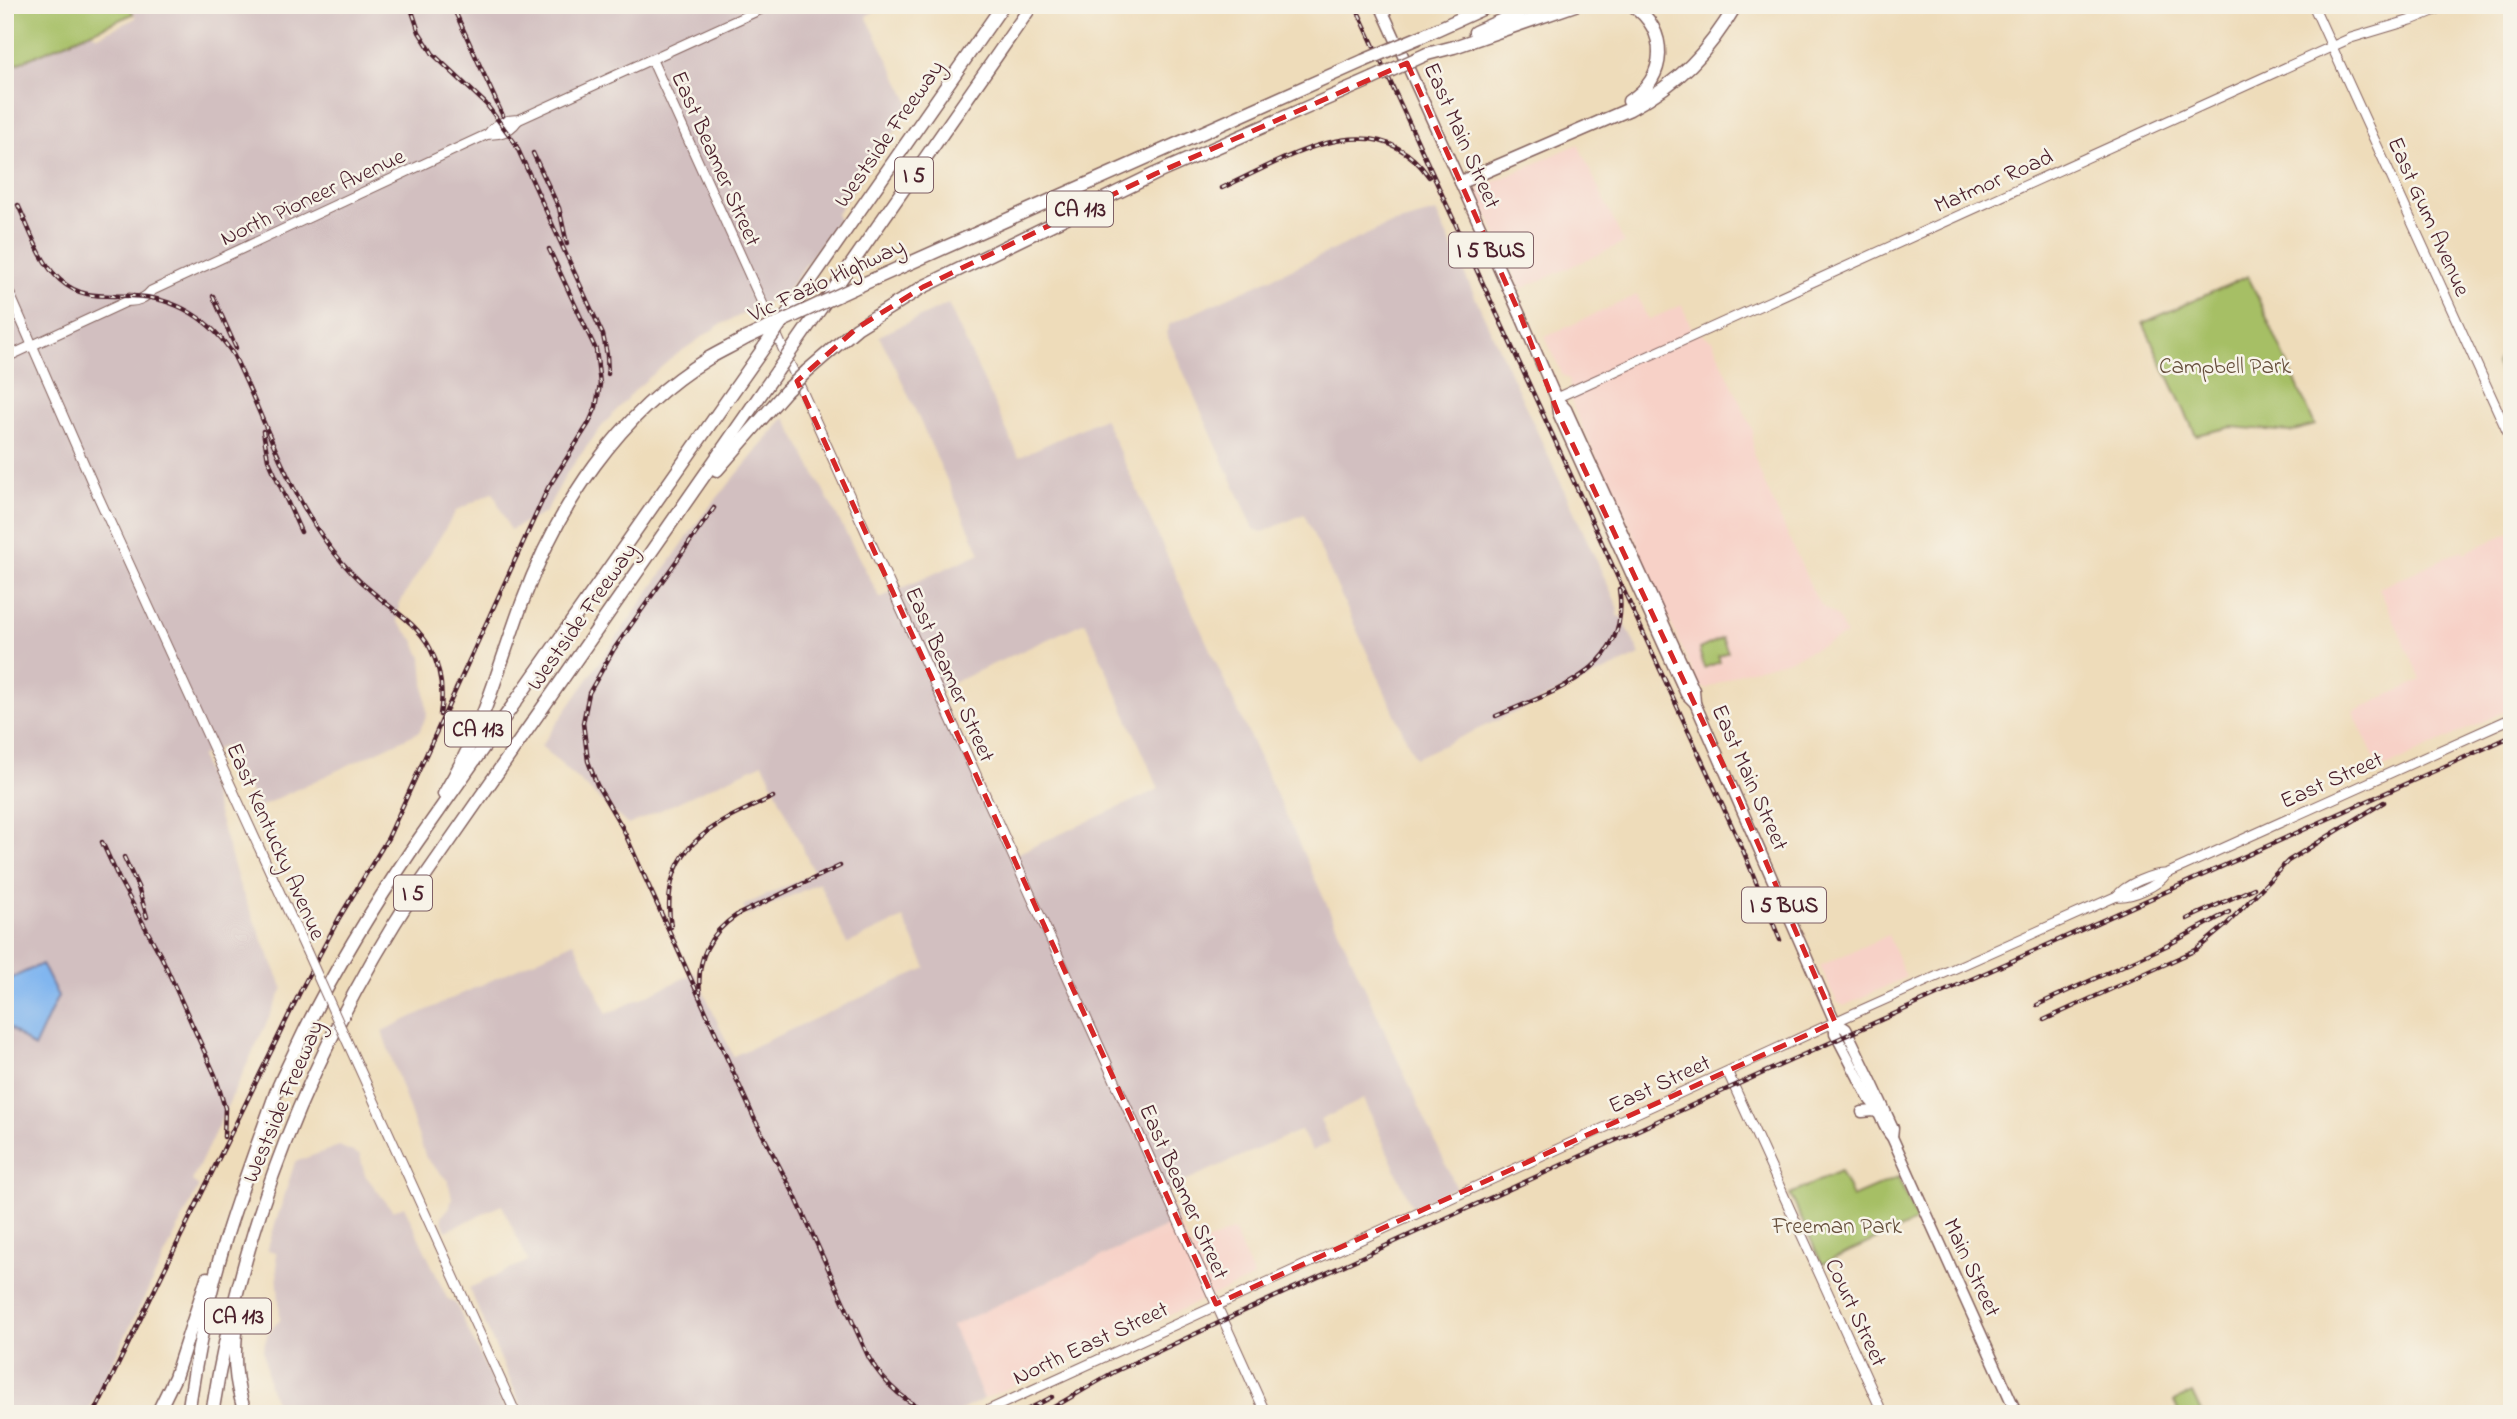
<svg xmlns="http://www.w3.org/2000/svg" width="2517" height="1419" font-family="'Indie Flower',sans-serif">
<rect width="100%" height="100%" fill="#f7f3e8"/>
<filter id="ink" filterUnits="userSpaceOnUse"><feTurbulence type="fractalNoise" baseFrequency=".0143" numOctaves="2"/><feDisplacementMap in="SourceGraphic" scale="14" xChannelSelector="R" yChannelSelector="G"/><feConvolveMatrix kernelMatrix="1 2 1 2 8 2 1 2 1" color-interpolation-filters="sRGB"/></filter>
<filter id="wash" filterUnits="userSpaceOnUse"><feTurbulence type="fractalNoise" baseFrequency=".00686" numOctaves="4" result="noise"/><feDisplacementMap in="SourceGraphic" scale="28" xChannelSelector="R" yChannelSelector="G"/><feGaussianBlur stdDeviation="1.57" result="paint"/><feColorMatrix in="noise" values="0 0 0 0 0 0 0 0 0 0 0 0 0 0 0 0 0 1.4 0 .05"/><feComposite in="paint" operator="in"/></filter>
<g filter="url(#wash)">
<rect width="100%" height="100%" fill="#eedcba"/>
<!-- built -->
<g fill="#f7d1c7">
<polygon points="1578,144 1624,243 1521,289 1476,190"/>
<polygon points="1637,295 1648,320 1682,305 1692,329 1712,340 1753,431 1753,453 1763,480 1817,600 1823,607 1838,617 1846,635 1789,660 1740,673 1706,689 1701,687 1697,682 1638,551 1639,547 1621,507 1606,479 1573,407 1569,379 1563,376 1545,337"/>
<polygon points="2512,531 2512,582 2509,584 2512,591 2512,708 2380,770 2353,712 2421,680 2379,588 2462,550 2464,553"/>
<polygon points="1888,935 1906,977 1844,1006 1837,1002 1820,966"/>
<polygon points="1178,1221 1191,1249 1233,1230 1254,1277 984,1399 951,1326"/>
</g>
<!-- industrial -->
<g fill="#d2bfc0" fill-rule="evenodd">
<polygon points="131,5 873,5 876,11 866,16 912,107 836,215 839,218 785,294 718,326 673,357 636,389 603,425 567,473 545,513 510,530 493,492 456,511 399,604 397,621 414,640 422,658 427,715 419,732 259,807 224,746 201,756 240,887 283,988 192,1181 199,1186 87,1414 5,1414 5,69 87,31 98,36 136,18"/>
<polygon points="1436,212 1618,607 1617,616 1622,617 1640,655 1415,758 1304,514 1261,533 1254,529 1166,333 1170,324 1388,225"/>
<path d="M948 304 1019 457 1104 418 1456 1187 1412 1207 1364 1099 1320 1120 1330 1142 1312 1151 1301 1130 1164 1190 1178 1221 952 1326 984 1399 953 1414H525L469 1288 528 1261 502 1205 446 1231 442 1221V1216L450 1207 452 1198 448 1181 426 1158 382 1031 574 942 607 1014 695 973 733 1056 926 968 903 918 847 944 819 883 747 916 743 906 814 873 763 763 628 825 541 746 702 516 785 417 880 598 980 553 896 368 879 336ZM1085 622 1159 789 1012 856 937 690Z"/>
<polygon points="339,1146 360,1155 365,1175 393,1211 404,1206 447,1298 456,1304 507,1414 280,1414 269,1386 263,1349 268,1333 280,1320 276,1252 267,1250 295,1162"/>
</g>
<!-- green -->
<g fill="#a6bf65" stroke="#786f48" stroke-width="2">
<polygon points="5,5 130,5 133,14 5,69"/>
<polygon points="2248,276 2315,425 2290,432 2232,427 2196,435 2143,323"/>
<polygon points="2512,353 2512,395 2496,364 2498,359"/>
<polygon points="1722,638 1728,652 1718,656 1720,662 1704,668 1699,649"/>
<polygon points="1840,1171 1852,1197 1898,1177 1917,1221 1822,1264 1790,1194"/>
<polygon points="2192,1393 2202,1414 2180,1414 2174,1401"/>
</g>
<!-- water -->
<polygon fill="#81b6ef" stroke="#666a8d" stroke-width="2" points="42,964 58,996 34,1048 5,1024 5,981"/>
</g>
<g filter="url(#ink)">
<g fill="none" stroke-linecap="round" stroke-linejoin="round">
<defs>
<g id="secondary">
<polyline points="2313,5 2512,442"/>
<polyline points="652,60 1266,1414"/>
<path d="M488 134C495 124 506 119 518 120L770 5"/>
<polyline points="5,283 98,496 306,950"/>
<path d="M128 301C136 302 146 298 151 291L488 134C501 135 511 130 518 120"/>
<polyline points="5,358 128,301 130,298"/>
<polyline points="1556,398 2351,38 2411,20 2448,5"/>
<path d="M2117 896C2131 898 2158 886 2166 874"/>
<polyline points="346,1039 516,1414"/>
<polyline points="1728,1073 1883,1414"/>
<path d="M980 1414 1848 1016 2117 896C2125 885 2152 873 2166 874L2512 718"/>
</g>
<g id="primary">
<path d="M1380 5 1521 317 1556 398 1558 413 1686 694 1695 703 1835 1022V1033L1870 1100C1881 1110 1881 1126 1892 1137L2017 1414"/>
<polyline points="1556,398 1566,409 1694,690 1695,703"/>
<polyline points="1835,1022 1846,1029 1872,1083 1893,1128 1892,1137"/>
<polyline points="1862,1112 1874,1111 1878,1113"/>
</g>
<g id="highway">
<polyline points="1475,32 1536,5"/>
<polyline points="1420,37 1491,5"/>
<polyline points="1427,54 1454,47 1575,5"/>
<path d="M1629 101C1668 79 1669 29 1632 5"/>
<path d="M1461 182 1630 109C1680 82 1707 54 1736 5"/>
<polyline points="854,288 1363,61"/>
<polyline points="783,320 1003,5"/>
<polyline points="795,345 1032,5"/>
<polyline points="807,371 857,328 923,287 1155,174 1372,79"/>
<polyline points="717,470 786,391"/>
<path d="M444 794C483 730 497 671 522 603 558 506 618 413 709 358 721 351 734 345 746 338"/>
<path d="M238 1316C233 1350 233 1381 246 1414"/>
<polyline points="157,1414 175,1377 207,1278"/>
<path d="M188 1414C196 1358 207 1301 223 1247 238 1197 256 1149 273 1101 279 1082 289 1065 297 1047 330 976 371 910 415 845L765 346"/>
<path d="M212 1414C242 1223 310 1053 415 891L777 371"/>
</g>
</defs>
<!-- secondary casing -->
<use href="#secondary" stroke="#83615d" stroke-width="11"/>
<!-- primary casing -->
<use href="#primary" stroke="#83615d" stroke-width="13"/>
<!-- highway casing -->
<use href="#highway" stroke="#83615d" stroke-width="15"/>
<!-- secondary -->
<use href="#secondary" stroke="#fff" stroke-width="9"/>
<!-- primary -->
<use href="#primary" stroke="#fff" stroke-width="10"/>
<!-- highway -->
<use href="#highway" stroke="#fff" stroke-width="12"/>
<defs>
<g id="rail">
<polyline points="410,5 419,32 433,54 486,104 515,143 603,335 607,355 608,374"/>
<polyline points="452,5 503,116"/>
<polyline points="1355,5 1742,848 1780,940"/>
<polyline points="533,153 559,208 567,244"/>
<path d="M1222 188C1286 159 1375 99 1429 177"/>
<path d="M18 205C30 230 39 261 60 280 82 300 105 295 132 296 175 297 212 320 234 356 266 421 288 493 332 550 343 564 355 578 369 589 390 608 416 622 430 648 441 669 444 691 440 715"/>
<polyline points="213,296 236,348"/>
<polyline points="263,431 268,459 301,532"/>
<path d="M714 508 614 649 589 693 583 723 588 761 597 785 622 827 755 1120 795 1196 869 1358C884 1383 906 1404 935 1414"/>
<path d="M1496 716C1554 691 1632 670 1619 589"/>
<polyline points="102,842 119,879 162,958 215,1075 225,1108 224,1137"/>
<polyline points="124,857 138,887 147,917"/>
<polyline points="2187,919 2254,888"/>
<path d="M671 927C658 847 713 824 773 797"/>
<path d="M700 993C696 961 709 933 737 915L840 866"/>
<polyline points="2037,1005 2168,945 2229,912"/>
<polyline points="2044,1020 2196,950 2226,925 2288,861 2384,802"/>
<polyline points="94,1414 303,986 339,918 388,838 548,488 589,423 596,407 600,384 596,350 549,249"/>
<polyline points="1019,1414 1052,1397"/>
<polyline points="1042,1414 1114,1372 1242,1312 1725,1090 2512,736"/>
</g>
</defs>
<!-- rail casing -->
<use href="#rail" stroke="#4a1f2b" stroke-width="4.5"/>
<!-- rail -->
<use href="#rail" stroke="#f7f3e8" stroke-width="2" stroke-dasharray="5" stroke-linecap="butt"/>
<defs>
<polyline id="secondary-bridge" points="306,950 346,1039"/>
<g id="highway-bridge">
<polyline points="1363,61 1420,37"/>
<polyline points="1372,79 1427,54"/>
<polyline points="746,338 854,288"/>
<polyline points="765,346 781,323"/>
<polyline points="777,371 795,345"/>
<polyline points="786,391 807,371"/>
</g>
</defs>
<!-- secondary-bridge casing -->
<use href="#secondary-bridge" stroke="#83615d" stroke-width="11" stroke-linecap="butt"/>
<!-- highway-bridge casing -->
<use href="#highway-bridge" stroke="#83615d" stroke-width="15" stroke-linecap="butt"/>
<!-- secondary-bridge -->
<use href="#secondary-bridge" stroke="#fff" stroke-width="9"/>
<!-- highway-bridge -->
<use href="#highway-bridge" stroke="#fff" stroke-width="12"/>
</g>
</g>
<!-- marked area -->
<path fill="none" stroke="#d62828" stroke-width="5" stroke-dasharray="14 9" stroke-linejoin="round" d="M1407 63 1521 317 1558 413 1734 788 1835 1022 1216 1304 797 381 857 328 923 287 1155 174Z"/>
<g text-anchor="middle" stroke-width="5" stroke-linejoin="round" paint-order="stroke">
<!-- shield labels -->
<g fill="#f7f3e8" stroke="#7e5f64" stroke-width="2">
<rect x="895" y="157.5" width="38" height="35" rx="5"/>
<rect x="1047" y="191.5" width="66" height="35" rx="5"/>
<rect x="1449" y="232.5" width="84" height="35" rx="5"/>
<rect x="445" y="711.5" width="66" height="35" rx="5"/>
<rect x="394" y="875.5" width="38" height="35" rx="5"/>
<rect x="1742" y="887.5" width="84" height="35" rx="5"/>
<rect x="205" y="1298.5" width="66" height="35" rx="5"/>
</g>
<g font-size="21" font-weight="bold" fill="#4a1f2b">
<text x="914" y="182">I 5</text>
<text x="1080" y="216">CA 113</text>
<text x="1491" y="257">I 5 BUS</text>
<text x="478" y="736">CA 113</text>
<text x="413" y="900">I 5</text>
<text x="1784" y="912">I 5 BUS</text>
<text x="238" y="1323">CA 113</text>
</g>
<!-- street labels -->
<g font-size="23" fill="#4a1f2b" stroke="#f7f3e8">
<text transform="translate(888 133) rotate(-55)" y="8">Westside Freeway</text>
<text transform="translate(1463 135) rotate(66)" y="8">East Main Street</text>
<text transform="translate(717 158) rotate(66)" y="8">East Beamer Street</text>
<text transform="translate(1993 180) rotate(-24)" y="8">Matmor Road</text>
<text transform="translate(312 196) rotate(-25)" y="8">North Pioneer Avenue</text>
<text transform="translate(2430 216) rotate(66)" y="8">East Gum Avenue</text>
<text transform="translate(826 279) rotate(-25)" y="8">Vic Fazio Highway</text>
<text transform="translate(581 616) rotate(-55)" y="8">Westside Freeway</text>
<text transform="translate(951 674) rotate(66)" y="8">East Beamer Street</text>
<text transform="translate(1751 777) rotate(66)" y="8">East Main Street</text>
<text transform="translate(2331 779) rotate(-24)" y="8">East Street</text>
<text transform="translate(277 841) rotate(66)" y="8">East Kentucky Avenue</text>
<text transform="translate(1659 1083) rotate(-25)" y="8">East Street</text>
<text transform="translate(282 1101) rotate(-67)" y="8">Westside Freeway</text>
<text transform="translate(1185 1191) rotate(66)" y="8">East Beamer Street</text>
<text transform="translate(1973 1267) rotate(65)" y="8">Main Street</text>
<text transform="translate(1857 1312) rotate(65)" y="8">Court Street</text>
<text transform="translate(1090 1342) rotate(-25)" y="8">North East Street</text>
</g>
<!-- park labels -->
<g font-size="23" fill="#664f3c" stroke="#f7f3e8">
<text x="2225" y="373">Campbell Park</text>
<text x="1837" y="1233">Freeman Park</text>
</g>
</g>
<!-- margin -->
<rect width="2517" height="1419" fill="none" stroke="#f7f3e8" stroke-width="28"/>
</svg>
